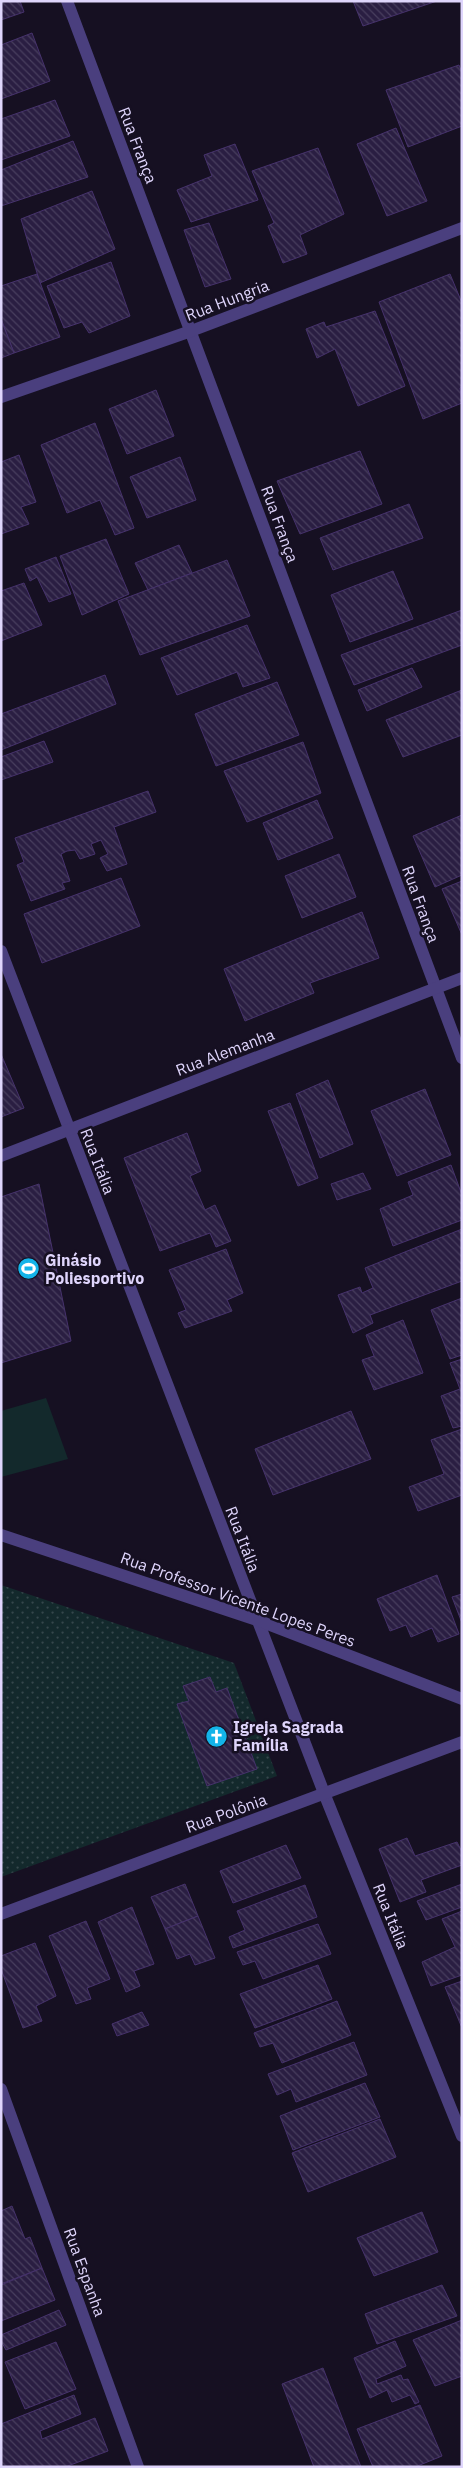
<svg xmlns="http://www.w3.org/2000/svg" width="463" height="2468" font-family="'IBM Plex Sans',sans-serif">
<defs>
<pattern id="park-dots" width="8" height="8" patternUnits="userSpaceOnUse" patternTransform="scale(1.25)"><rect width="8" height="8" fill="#13292c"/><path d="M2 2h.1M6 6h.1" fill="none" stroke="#35474c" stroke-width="1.8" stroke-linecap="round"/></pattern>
<pattern id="building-back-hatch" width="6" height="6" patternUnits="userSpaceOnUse" patternTransform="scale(1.25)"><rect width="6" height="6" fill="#2a1e42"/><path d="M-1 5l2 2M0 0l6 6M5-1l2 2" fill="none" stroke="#483e5e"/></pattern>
</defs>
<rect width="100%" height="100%" fill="#161022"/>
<!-- green -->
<polygon fill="#13292c" points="46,1398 68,1459 1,1477 1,1411"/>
<!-- park -->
<polygon fill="url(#park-dots)" points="1,1585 234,1663 277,1776 1,1877"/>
<!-- building -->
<g fill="url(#building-back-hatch)" stroke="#46326c">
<polygon points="1,1 20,1 24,12 1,20"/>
<polygon points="353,1 437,1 363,26"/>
<polygon points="32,33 50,81 1,99 1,45"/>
<polygon points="459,65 462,73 462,126 408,147 386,90"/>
<polygon points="55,100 70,136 1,160 1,119"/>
<polygon points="396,128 427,201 387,216 357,144"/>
<polygon points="73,141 88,177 1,206 1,170"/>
<polygon points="235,144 258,200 191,222 177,190 212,176 204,155"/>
<polygon points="318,148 344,214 300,235 307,254 283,263 268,226 274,223 252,171"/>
<polygon points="92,191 115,249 40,283 21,219"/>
<polygon points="209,223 231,279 205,287 184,230"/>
<polygon points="111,262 130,316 89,333 82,322 64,328 47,286"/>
<polygon points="37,274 60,337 14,353 1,319 1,286"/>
<polygon points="450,274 462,303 462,387 460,388 462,403 423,419 379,302"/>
<polygon points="375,311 405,386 358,406 335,349 317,358 306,329 324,322 326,327"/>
<polygon points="1,319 14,353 1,358"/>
<polygon points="156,390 174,436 127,454 109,409"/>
<polygon points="95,423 134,528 115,535 100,500 67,513 41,445"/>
<polygon points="360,451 382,504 300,534 277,481"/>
<polygon points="19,455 36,502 21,507 29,524 1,534 1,462"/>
<polygon points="180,457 196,500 147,518 130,477"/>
<polygon points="409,504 423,538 333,570 320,538"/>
<polygon points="106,539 129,594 82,615 60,556"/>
<polygon points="179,545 192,573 148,590 135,563"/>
<polygon points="56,557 71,594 49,602 37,577 30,581 25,569"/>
<polygon points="227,560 250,616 140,655 118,601"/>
<polygon points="393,571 413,619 350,642 331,595"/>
<polygon points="24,583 42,625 1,641 1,591"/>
<polygon points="462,610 462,645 354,685 341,655"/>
<polygon points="247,625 270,678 243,687 237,672 177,695 161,658"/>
<polygon points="412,668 422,687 367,711 358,690"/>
<polygon points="105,675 116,704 1,750 1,714"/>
<polygon points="277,682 299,735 216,766 195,714"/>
<polygon points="462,690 462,735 403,757 386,720"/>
<polygon points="44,741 53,762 1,780 1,757"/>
<polygon points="303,742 321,793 247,822 224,771"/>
<polygon points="148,791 156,812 114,827 127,864 107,871 100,858 108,854 101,840 91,844 95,854 80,859 75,850 67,851 61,854 70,881 62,883 65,889 31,901 17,865 24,862 15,838"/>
<polygon points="317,800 333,838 278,860 263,823"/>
<polygon points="462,815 462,875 435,887 413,836"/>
<polygon points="339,854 356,897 302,918 285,876"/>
<polygon points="121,878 140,926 42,963 24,914"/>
<polygon points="462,881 462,935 442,889"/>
<polygon points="362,912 379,958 310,983 314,993 245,1021 224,969"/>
<polygon points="1,1054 24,1108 1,1117"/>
<polygon points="328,1080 353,1144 320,1158 296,1094"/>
<polygon points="425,1089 451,1155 397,1176 371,1111"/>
<polygon points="290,1103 318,1178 298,1186 268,1111"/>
<polygon points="187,1133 201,1171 190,1176 205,1210 215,1205 231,1241 216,1247 210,1233 160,1251 124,1158"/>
<polygon points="451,1165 462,1195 462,1220 393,1246 380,1209 413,1195 408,1182"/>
<polygon points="363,1173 371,1189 337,1200 331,1184"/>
<polygon points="39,1184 71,1341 1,1363 1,1197"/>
<polygon points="462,1229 462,1281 370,1315 373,1323 353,1333 338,1295 360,1287 362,1293 373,1288 365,1268"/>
<polygon points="226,1249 243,1293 227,1300 232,1311 185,1328 178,1313 186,1310 169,1270"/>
<polygon points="462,1298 462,1355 450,1359 431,1310"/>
<polygon points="403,1320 423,1373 374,1390 362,1360 374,1356 366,1335"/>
<polygon points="462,1359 462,1426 453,1428 441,1396 460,1389 450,1363"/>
<polygon points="351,1411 371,1459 273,1495 255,1449"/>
<polygon points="462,1429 462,1495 418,1511 409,1487 444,1474 431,1440"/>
<polygon points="437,1575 459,1634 438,1642 432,1628 411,1637 406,1625 390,1631 377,1599"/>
<polygon points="462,1594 462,1623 452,1597"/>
<polygon points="210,1677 216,1692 227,1688 257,1769 207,1786 177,1704 189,1701 183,1686"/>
<polygon points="407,1838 415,1856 457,1842 462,1852 462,1865 421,1880 426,1892 400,1902 379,1849"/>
<polygon points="286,1845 301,1878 233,1903 220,1871"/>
<polygon points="185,1884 198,1916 165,1929 151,1897"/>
<polygon points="462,1884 462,1907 426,1920 417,1901"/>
<polygon points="305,1885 317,1917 233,1948 229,1937 245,1930 237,1911"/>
<polygon points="132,1907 154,1964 134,1971 140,1986 126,1992 98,1922"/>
<polygon points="462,1911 462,1975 431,1986 422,1962 455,1947 442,1919"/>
<polygon points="198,1916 215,1958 195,1965 190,1954 177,1959 165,1929"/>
<polygon points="86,1921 110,1979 87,1988 91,1999 76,2004 49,1936"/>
<polygon points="318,1924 331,1954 263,1979 255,1961 243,1965 237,1952"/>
<polygon points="35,1943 56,1996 36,2006 42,2021 23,2028 1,1969 1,1956"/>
<polygon points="318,1965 332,1999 255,2028 240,1994"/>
<polygon points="462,1981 462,2028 445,1987"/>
<polygon points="337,2001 351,2035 282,2063 273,2043 260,2047 254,2033"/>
<polygon points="142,2012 149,2025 117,2036 112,2024"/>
<polygon points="354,2042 367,2075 296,2102 291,2089 277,2095 268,2074"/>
<polygon points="365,2083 380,2117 293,2150 280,2116"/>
<polygon points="380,2119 396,2157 308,2192 292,2153"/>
<polygon points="12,2206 25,2239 30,2237 42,2268 1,2284 1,2211"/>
<polygon points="422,2212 438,2252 374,2276 357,2238"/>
<polygon points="42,2268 55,2300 1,2321 1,2285"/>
<polygon points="442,2285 457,2316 377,2344 365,2314"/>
<polygon points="59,2310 66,2325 6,2350 1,2341 1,2335"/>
<polygon points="462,2320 462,2376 435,2386 413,2340"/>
<polygon points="395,2341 406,2366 376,2379 377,2384 401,2375 403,2380 408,2379 419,2402 415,2404 410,2395 392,2402 387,2390 370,2398 354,2358"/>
<polygon points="56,2342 76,2389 25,2409 5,2362"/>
<polygon points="323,2368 361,2467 314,2467 282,2384"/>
<polygon points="74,2395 81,2414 40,2431 42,2439 95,2418 108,2451 65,2467 1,2467 1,2424"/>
<polygon points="420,2405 442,2456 415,2467 373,2467 357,2429"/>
</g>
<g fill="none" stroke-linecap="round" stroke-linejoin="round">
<!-- minor -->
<g stroke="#4a3f7e" stroke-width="12">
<polyline points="67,1 462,1058"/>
<polyline points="1,397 191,331 462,228"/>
<polyline points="1,951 324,1793 462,2136"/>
<polyline points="1,1156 462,978"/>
<polyline points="1,1535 257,1620 462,1699"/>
<polyline points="1,1914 462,1742"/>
<polyline points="1,2089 138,2467"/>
</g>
</g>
<!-- icons -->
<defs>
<symbol id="stadium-disc" viewBox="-11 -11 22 22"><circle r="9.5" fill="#13b4e9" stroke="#161022"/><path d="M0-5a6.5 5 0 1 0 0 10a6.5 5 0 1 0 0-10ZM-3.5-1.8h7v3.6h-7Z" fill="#fff"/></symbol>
<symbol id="church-disc" viewBox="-11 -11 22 22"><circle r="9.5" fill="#13b4e9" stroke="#161022"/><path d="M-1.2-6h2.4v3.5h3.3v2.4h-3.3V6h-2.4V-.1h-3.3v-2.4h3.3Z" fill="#fff"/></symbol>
</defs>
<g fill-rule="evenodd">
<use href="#stadium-disc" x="16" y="1256" width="25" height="25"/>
<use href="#church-disc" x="204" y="1724" width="25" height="25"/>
</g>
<g text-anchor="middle" stroke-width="5" stroke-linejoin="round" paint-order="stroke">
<!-- street labels -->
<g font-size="16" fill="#dfd5fc" stroke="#161022">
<text transform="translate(138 145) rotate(69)" y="6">Rua França</text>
<text transform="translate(227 300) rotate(-21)" y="6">Rua Hungria</text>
<text transform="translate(280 524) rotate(70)" y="6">Rua França</text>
<text transform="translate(421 904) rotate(70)" y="6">Rua França</text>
<text transform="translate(225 1052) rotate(-21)" y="6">Rua Alemanha</text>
<text transform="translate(98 1161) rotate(69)" y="6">Rua Itália</text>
<text transform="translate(243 1539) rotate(69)" y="6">Rua Itália</text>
<text transform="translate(238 1599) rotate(20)" y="6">Rua Professor Vicente Lopes Peres</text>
<text transform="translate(226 1813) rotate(-20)" y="6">Rua Polônia</text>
<text transform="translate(391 1916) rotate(68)" y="6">Rua Itália</text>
<text transform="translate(85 2272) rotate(70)" y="6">Rua Espanha</text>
</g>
<!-- poi labels -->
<g font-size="16" font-weight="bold" fill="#dfd5fc" stroke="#161022" text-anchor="start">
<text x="45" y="1266">Ginásio<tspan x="45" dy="18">Poliesportivo</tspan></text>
<text x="233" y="1733">Igreja Sagrada<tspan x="233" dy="18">Família</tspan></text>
</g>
</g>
<!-- border -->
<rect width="463" height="2468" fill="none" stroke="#dfd5fc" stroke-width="5"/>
</svg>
